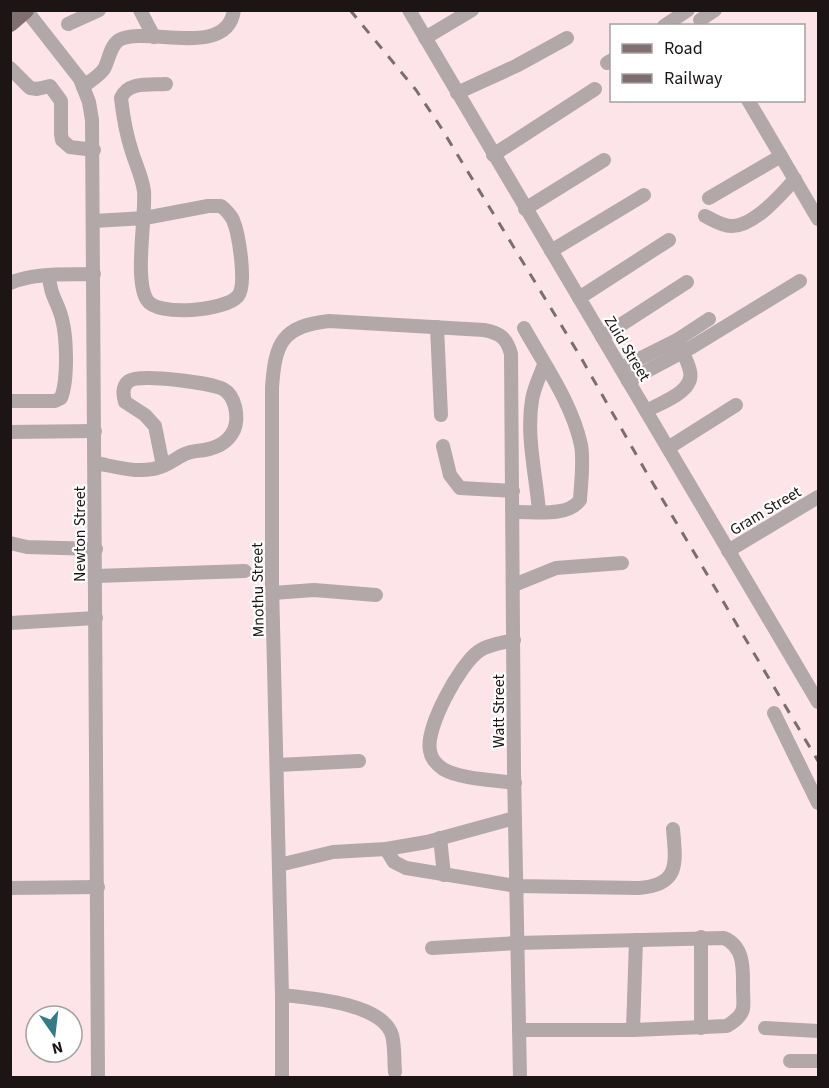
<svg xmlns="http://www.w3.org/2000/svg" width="829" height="1088" font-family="'Source Sans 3',sans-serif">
<rect width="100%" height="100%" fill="#fde4e9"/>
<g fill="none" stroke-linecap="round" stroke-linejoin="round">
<!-- minor -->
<g stroke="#b2a7a9" stroke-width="14">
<polyline points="26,10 80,79 89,102 92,120 98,1078"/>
<polyline points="140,10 154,37"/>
<polyline points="409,10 818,702"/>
<polyline points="700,20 715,10"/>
<polyline points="68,24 99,10"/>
<polyline points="664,26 688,10"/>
<polyline points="425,38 472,10"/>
<polyline points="607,63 612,60"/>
<polyline points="10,68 30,88 37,89 50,86 61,101 61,134 62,140 70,147 94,150"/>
<path d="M83 87C90 81 99 76 104 69 109 60 110 46 119 40 145 25 227 60 234 10"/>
<polyline points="457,93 516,66 567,38"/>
<polyline points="748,100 818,219"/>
<polyline points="493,155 595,89"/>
<polyline points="709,198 781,156"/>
<polyline points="525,209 604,160"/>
<path d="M705 216C713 220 722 226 731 226 753 227 781 195 795 179"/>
<path d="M94 221 145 218 208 206H221C226 210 230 214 233 220 239 234 247 285 238 296 226 311 157 317 147 300 134 280 146 218 144 191 142 177 136 165 132 152 126 134 123 116 121 98 128 81 150 85 166 84"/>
<polyline points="551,251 644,195"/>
<path d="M10 283C36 272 67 275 94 274"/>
<polyline points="579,298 669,240"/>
<polyline points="437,327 441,415"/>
<polyline points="602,337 687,282"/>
<polyline points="621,368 677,340"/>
<polyline points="628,381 692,347 800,281"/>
<path d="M10 401H55L61 398C68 380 67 338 62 319 58 302 50 296 49 275"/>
<path d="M646 411C660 403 695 392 690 371 688 361 681 350 677 340L709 319"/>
<polyline points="10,432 95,431"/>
<polyline points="443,446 450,475 460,488 513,491"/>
<polyline points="668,448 736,405"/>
<path d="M96 463C117 467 141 475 163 466 175 461 183 452 196 451 211 450 227 445 234 430 239 418 236 396 223 389 211 383 140 373 129 381 122 386 123 395 125 402L145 415 155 426 163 466"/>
<path d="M539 511C536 475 526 436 532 400 534 387 540 376 544 365"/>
<path d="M513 512C532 511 567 518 580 500 581 482 584 463 581 445 572 403 544 364 524 328"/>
<polyline points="10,543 27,547 96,549"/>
<polyline points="728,551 818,497"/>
<polyline points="96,576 245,571"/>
<polyline points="514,585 556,568 622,563"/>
<polyline points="273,593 314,590 376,595"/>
<polyline points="10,623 96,618"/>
<path d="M514 640C503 643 489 644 479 651 460 664 425 728 430 751 431 758 437 765 443 769 460 779 494 780 515 783"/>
<polyline points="774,713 818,803"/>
<polyline points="277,765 359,761"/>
<polyline points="440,838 444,875"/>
<path d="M386 849 394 862 406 868 516 886 639 888C680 885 676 863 673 829"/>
<polyline points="279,865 333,852 386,849 427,842 515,818"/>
<polyline points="10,888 98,887"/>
<polyline points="701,937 701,1028"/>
<path d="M432 948 517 943 724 938C745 947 743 970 743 989 743 995 744 1003 743 1009 741 1017 733 1022 727 1026L633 1030H519"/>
<path d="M282 995C310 998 382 1003 392 1035 395 1046 394 1060 395 1072"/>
<polyline points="765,1028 818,1031"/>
<polyline points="633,1030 636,940"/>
<polyline points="790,1061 818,1061"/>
<path d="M282 1078V995L272 584V388C275 343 282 326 329 321L484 330C500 333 507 338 511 354L514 771 520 1078"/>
</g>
<!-- major -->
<polyline stroke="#816f72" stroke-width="18" points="10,23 25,10"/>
<!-- rail -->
<polyline stroke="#7c6d6f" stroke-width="3" stroke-dasharray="10 10" stroke-linecap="butt" points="350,10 416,90 440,126 580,356 645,470 818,761"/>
</g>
<g text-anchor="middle" stroke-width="4.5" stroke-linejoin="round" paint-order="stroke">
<!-- street labels -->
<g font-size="16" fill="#1c1415" stroke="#fff">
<text transform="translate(628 348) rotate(59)" y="6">Zuid Street</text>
<text transform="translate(765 510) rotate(-31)" y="6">Gram Street</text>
<text transform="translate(79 534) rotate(-90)" y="6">Newton Street</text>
<text transform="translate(257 590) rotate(-91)" y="6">Mnothu Street</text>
<text transform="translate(498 711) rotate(-90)" y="6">Watt Street</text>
</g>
</g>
<!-- border -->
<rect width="829" height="1088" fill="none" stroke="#1c1415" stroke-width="24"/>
<!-- legend -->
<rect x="610" y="24" width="195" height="78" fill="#ffffff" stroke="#a4a1a1" stroke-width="1.5"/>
<rect x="622" y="44" width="30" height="9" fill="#816f72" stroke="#a4a1a1" stroke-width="1.5"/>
<text x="664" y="54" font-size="18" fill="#1c1415">Road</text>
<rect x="622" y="74" width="30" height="9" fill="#7c6d6f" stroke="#a4a1a1" stroke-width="1.5"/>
<text x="664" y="84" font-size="18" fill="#1c1415">Railway</text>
<!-- north arrow -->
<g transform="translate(54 1034) rotate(166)"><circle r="28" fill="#ffffff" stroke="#a4a1a1" stroke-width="1.5"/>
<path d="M0-4.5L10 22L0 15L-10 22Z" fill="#347a87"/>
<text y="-9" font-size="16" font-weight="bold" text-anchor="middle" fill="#1c1415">N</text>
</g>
</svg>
